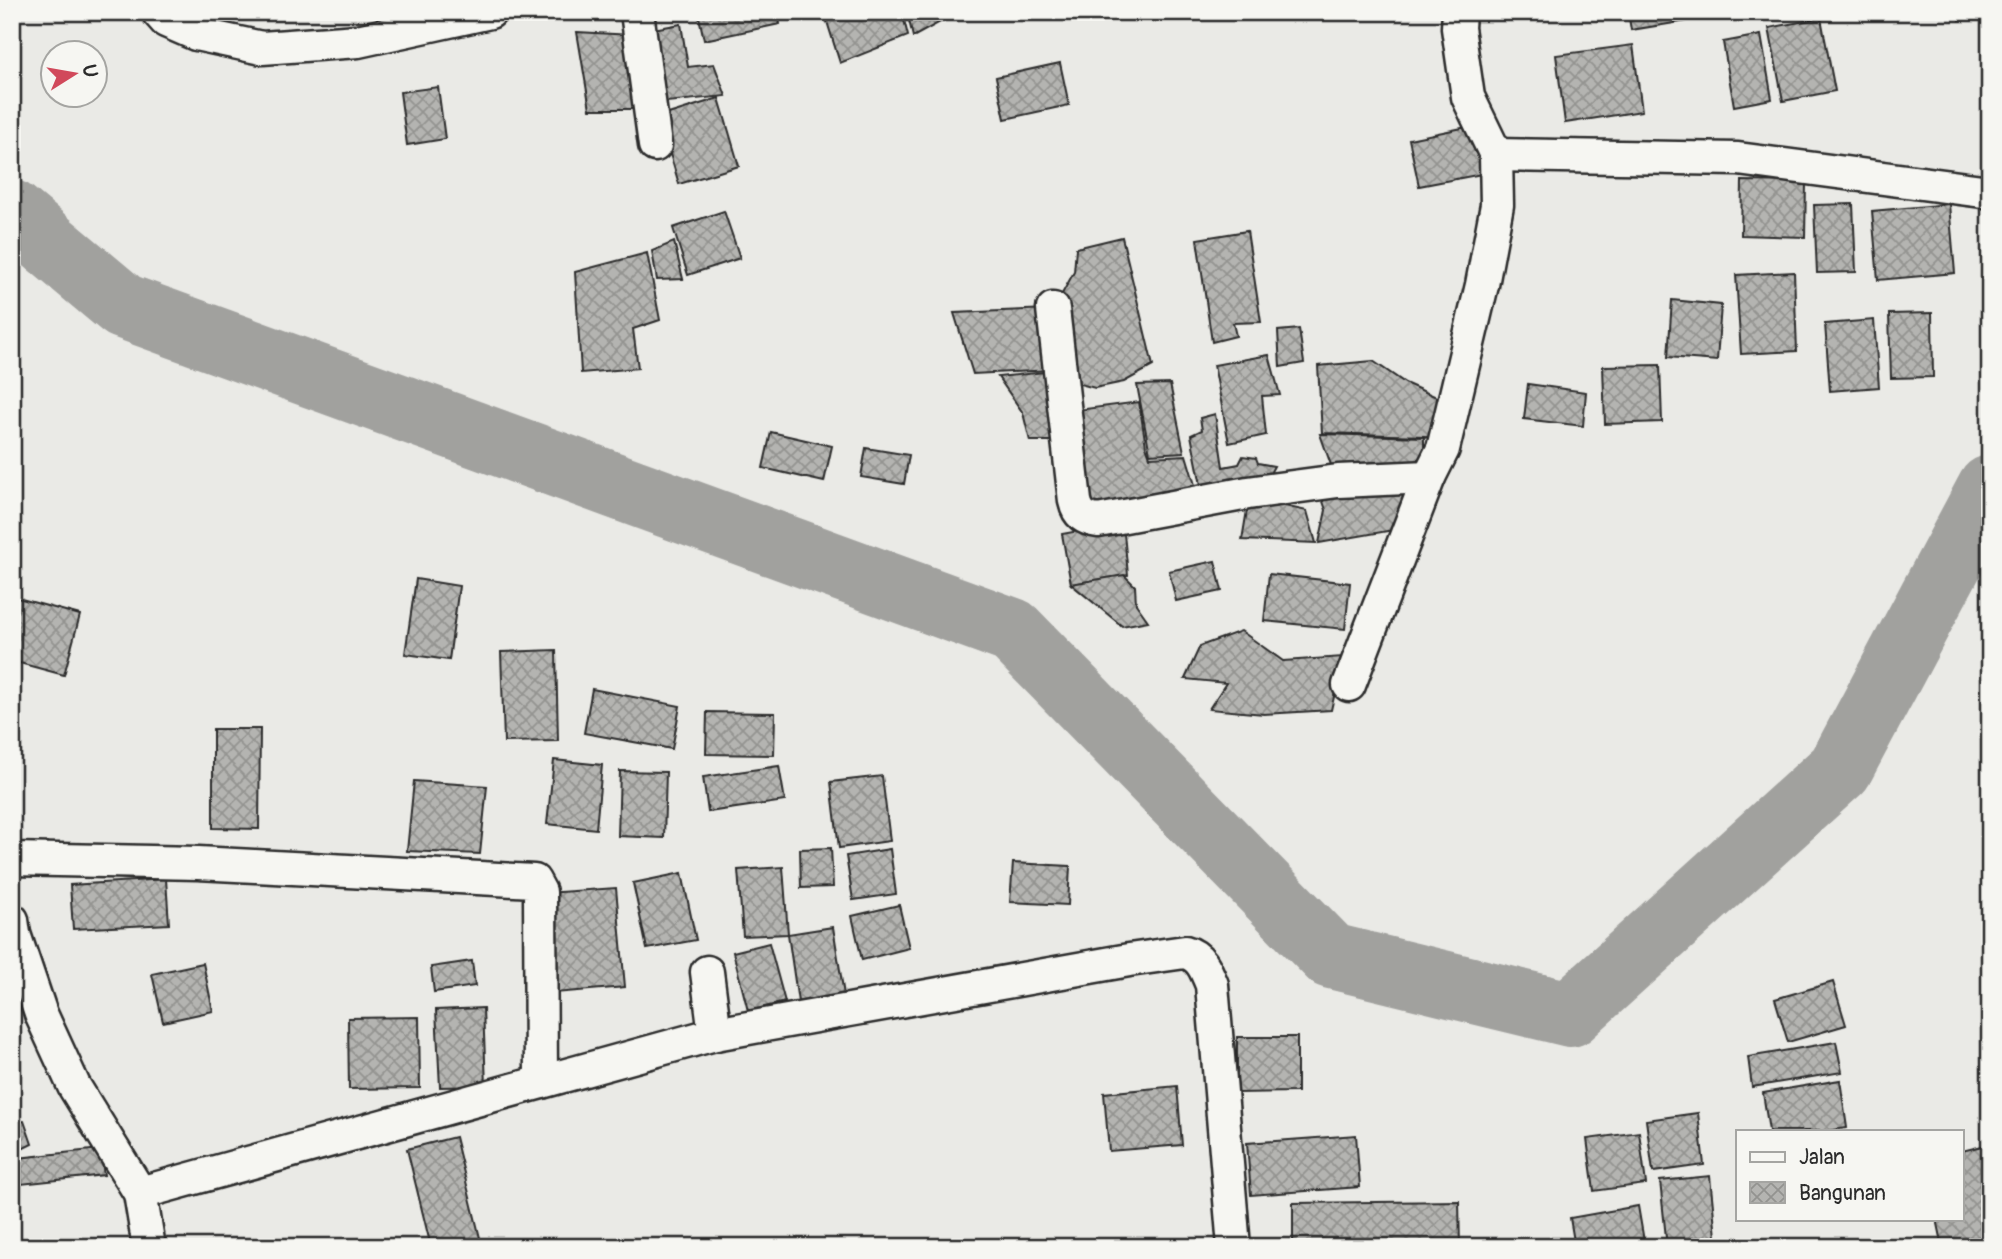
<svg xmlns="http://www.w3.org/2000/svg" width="2002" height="1259" font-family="Pangolin,sans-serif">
<defs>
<pattern id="building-cross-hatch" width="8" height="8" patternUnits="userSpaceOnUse" patternTransform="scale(1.75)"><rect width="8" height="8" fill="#b4b4b1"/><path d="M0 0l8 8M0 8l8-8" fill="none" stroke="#939390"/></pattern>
</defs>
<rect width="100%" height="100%" fill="#eaeae6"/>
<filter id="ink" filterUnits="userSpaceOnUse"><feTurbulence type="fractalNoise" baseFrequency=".0143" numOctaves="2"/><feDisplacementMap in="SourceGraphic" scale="14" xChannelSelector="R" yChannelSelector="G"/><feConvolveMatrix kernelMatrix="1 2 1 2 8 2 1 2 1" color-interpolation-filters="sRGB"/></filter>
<g filter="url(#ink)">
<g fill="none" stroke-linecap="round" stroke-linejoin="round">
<!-- river -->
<polyline stroke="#a1a19e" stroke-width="66" points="12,213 123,306 1013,631 1331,956 1570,1014 1840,769 1990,488"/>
</g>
<!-- building -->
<g fill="url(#building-cross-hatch)" stroke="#2b2b2b" stroke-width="2">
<polygon points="698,12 778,12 780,24 704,40"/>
<polygon points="824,12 902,12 908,36 840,63"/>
<polygon points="907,12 952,12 953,15 913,37"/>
<polygon points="1628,12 1742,12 1631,30"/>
<polygon points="1959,12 1990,12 1990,15 1960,20"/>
<polygon points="1821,18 1835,91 1783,101 1769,28"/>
<polygon points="681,24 688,67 714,64 726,96 657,103 642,31"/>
<polygon points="577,32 632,35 645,109 590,109"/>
<polygon points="1761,35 1772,99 1734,106 1723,42"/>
<polygon points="1633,45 1642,111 1565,123 1556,55"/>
<polygon points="1060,63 1069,105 1005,119 996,77"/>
<polygon points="438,87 445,139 407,145 400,92"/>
<polygon points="719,98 739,166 679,184 659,117"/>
<polygon points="1472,126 1482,174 1419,186 1409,139"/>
<polygon points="1742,181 1806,182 1805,237 1741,235"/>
<polygon points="1853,204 1856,272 1817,273 1814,205"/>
<polygon points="1949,204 1955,273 1878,280 1872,211"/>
<polygon points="724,211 740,258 688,275 673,228"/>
<polygon points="1247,231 1261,322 1233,323 1236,336 1212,342 1197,239"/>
<polygon points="1122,237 1153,366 1124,382 1095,388 1072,382 1062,294 1074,272 1076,248"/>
<polygon points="674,242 683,279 657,280 652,251"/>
<polygon points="647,253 660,320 633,329 638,368 581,373 575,272"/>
<polygon points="1794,272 1797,351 1741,354 1736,275"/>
<polygon points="1672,300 1721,305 1717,361 1668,357"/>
<polygon points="1048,309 1053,370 973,374 954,313"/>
<polygon points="1932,313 1933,377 1891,378 1889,314"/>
<polygon points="1874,320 1879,387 1830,391 1825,324"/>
<polygon points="1299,329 1304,363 1280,367 1278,331"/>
<polygon points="1269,355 1280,395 1262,396 1266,435 1229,443 1214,365"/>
<polygon points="1373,361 1405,383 1448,402 1437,446 1425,436 1322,433 1318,366"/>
<polygon points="1660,365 1662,422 1605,424 1603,366"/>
<polygon points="1054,371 1057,441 1030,441 1023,413 998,377"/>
<polygon points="1170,384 1184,452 1150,454 1137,385"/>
<polygon points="1528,384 1586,392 1583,426 1524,419"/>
<polygon points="1139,402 1146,446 1150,457 1186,455 1198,495 1102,513 1099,503 1087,506 1077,410"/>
<polygon points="1215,414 1223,467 1239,464 1243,456 1256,458 1258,463 1274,466 1264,484 1203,495 1191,435 1202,430 1200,418"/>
<polygon points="771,432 832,446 824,482 763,468"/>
<polygon points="1320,434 1424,437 1424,469 1336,479"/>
<polygon points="866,448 909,455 904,484 861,477"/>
<polygon points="1402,481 1405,528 1319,543 1326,510 1318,487"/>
<polygon points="1249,498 1307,511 1316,543 1242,540"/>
<polygon points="1123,523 1128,575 1071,584 1062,534"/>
<polygon points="1215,561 1222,591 1176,601 1169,571"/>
<polygon points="1269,574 1350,583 1345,629 1264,621"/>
<polygon points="1124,575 1135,586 1136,604 1148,621 1122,626 1071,584"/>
<polygon points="416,579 459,586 449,660 405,654"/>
<polygon points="14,597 80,615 64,675 12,661"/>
<polygon points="1241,631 1283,661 1343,657 1331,710 1264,714 1209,709 1226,683 1185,679 1200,646"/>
<polygon points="556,650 558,741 504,742 501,652"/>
<polygon points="592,689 680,706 672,749 584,733"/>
<polygon points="707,712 775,713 774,755 706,754"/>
<polygon points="213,729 260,729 259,829 213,828"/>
<polygon points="554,760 602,765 596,829 547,824"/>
<polygon points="779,766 785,801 708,812 703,777"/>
<polygon points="620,771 666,772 664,838 618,836"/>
<polygon points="882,776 890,841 839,848 831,782"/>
<polygon points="414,781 487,786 480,854 407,851"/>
<polygon points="831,848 833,887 801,888 800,849"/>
<polygon points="890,849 896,894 853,900 846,856"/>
<polygon points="1013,863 1070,866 1068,905 1010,902"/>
<polygon points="783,867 788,934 743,936 738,870"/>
<polygon points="682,873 696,940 647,949 633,883"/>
<polygon points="166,879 169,924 73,929 70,885"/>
<polygon points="616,888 625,987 555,993 546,893"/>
<polygon points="899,905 909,948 862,960 852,916"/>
<polygon points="833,927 844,995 798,1002 788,934"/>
<polygon points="769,943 785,1002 748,1011 733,952"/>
<polygon points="472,961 475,986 434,992 431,967"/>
<polygon points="203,963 213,1011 163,1022 152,974"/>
<polygon points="1833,982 1846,1025 1788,1042 1775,999"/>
<polygon points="483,1008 486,1086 440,1087 436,1010"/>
<polygon points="419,1017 420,1088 349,1089 348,1018"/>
<polygon points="1237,1037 1297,1037 1297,1092 1237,1093"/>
<polygon points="1836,1042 1842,1072 1752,1087 1748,1057"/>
<polygon points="1840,1080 1847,1128 1827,1131 1769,1131 1763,1093"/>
<polygon points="1177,1086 1182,1145 1109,1151 1104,1093"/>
<polygon points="1698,1113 1704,1165 1653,1172 1646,1120"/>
<polygon points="24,1121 32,1144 12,1154 12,1123"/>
<polygon points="1639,1132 1646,1184 1594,1191 1587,1139"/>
<polygon points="1356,1135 1360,1187 1251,1195 1247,1143"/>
<polygon points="455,1137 481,1242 460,1247 431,1247 407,1149"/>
<polygon points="1990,1144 1990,1237 1943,1247 1937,1219 1962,1219 1962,1151"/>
<polygon points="100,1149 104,1175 21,1184 18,1158"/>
<polygon points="1710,1176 1717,1247 1667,1247 1660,1181"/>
<polygon points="1459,1201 1460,1247 1293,1247 1293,1203"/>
<polygon points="1638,1206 1645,1247 1575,1247 1570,1218"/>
</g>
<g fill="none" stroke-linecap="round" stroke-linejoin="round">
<defs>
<g id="street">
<polyline points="158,12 166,21 196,34 262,48 358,41 490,12"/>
<polyline points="637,12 655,145"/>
<polyline points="1496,155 1738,159 1990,192"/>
<path d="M1053 309 1075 501C1078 515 1085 519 1098 521L1248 493 1338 481 1429 477"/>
<polyline points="1349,685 1429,477 1443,449 1482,285 1497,205 1496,155 1468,97 1458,28 1459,12"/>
<polyline points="12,859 198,863 534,881 540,892 541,1082"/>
<polyline points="12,920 14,934 41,1014 74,1086 140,1193 149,1247"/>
<polyline points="707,972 715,1034"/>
<path d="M140 1193 715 1034 1129 960 1185 952C1201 956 1206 970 1212 985L1234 1247"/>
</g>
</defs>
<!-- street casing -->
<use href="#street" stroke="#2b2b2b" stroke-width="37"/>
<!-- street -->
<use href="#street" stroke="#f6f6f2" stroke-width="32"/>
</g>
</g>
<!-- margin -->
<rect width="2002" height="1259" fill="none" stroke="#f6f6f2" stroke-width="42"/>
<rect x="21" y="21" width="1960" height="1217" fill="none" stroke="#2b2b2b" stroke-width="2.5" filter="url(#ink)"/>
<!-- legend -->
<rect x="1736" y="1130" width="228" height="91" fill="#f6f6f2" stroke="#a5a5a2" stroke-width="2"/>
<rect x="1750" y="1152" width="35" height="10" fill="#f6f6f2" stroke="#a5a5a2" stroke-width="2"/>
<text x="1799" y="1164" font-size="21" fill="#2b2b2b">Jalan</text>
<rect x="1750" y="1182" width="35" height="21" fill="url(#building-cross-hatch)" stroke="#a5a5a2" stroke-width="2"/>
<text x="1799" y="1200" font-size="21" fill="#2b2b2b">Bangunan</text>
<!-- north arrow -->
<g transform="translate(74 74) rotate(79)"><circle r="33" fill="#f6f6f2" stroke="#a5a5a2" stroke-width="2"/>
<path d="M0-5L12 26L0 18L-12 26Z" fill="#d1495b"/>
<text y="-10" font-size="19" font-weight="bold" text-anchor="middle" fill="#2b2b2b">U</text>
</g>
</svg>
